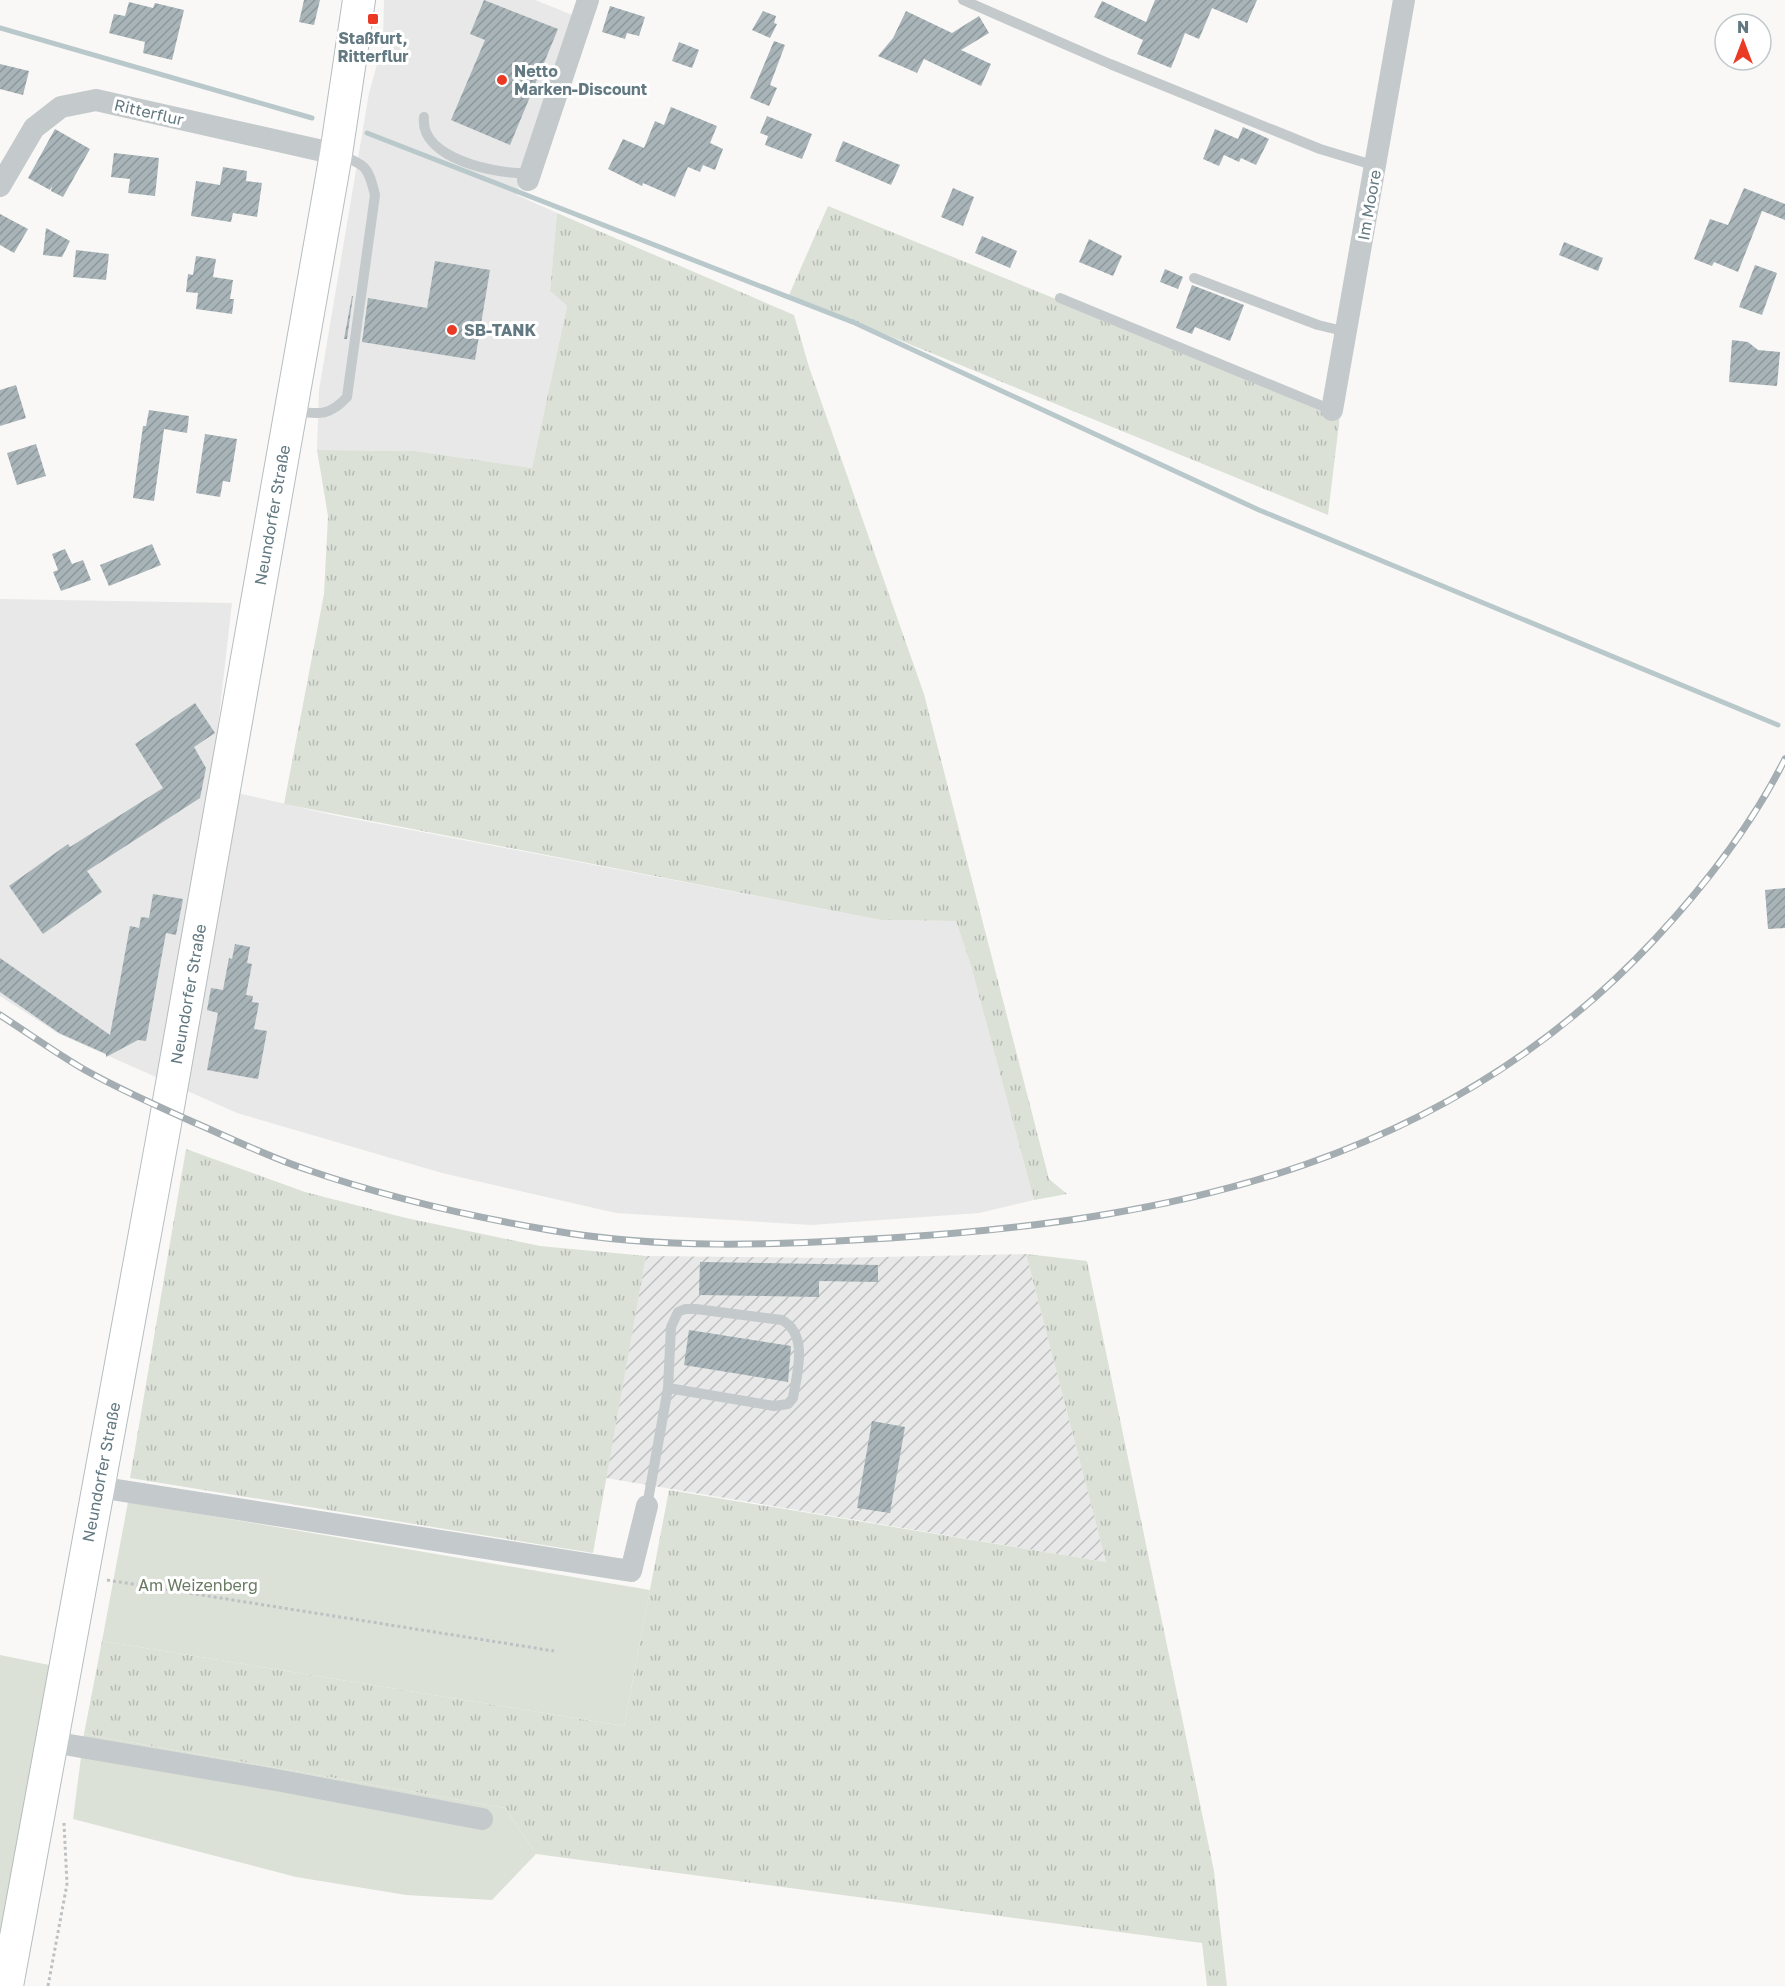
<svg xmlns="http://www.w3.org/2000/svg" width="1785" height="1986" font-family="'Golos Text',sans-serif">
<defs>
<pattern id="industrial-furrows" width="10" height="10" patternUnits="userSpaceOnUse" patternTransform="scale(1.5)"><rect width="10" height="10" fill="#e7e8e7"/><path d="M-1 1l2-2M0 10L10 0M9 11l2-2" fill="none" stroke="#bfc1c1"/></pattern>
<pattern id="grass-tufts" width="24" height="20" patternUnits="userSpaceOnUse" patternTransform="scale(1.5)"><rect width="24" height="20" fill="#dbe1d7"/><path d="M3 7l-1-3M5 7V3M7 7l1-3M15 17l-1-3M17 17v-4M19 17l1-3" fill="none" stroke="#b5bbb4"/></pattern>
<pattern id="building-hatch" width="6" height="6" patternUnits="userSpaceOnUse" patternTransform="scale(1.5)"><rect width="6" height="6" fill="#a8b4b8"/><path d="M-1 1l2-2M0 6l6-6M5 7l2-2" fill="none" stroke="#8c979b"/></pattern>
</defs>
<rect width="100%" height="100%" fill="#f9f8f6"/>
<!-- built -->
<g fill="#e7e8e7">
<polygon points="384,0 535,0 575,16 517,195 557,213 550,291 567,306 532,468 415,451 317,450 319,390 369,93 383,43"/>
<polygon points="0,599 232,603 211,787 333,815 881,920 956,921 971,966 1034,1200 979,1213 811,1225 616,1213 442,1173 237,1113 59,1034 0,996"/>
</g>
<!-- industrial -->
<polygon fill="url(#industrial-furrows)" points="1026,1254 1106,1562 606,1478 646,1256 830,1258"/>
<!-- grass -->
<g fill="url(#grass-tufts)">
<polygon points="828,206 1340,415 1328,515 789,295"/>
<polygon points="557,213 794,315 809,367 924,694 1049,1179 1067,1194 1034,1200 971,966 956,921 881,920 284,804 324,594 328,516 317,450 415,451 532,468 567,306 550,291"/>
<polygon points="186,1149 305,1192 406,1218 540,1246 646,1256 593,1553 130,1478"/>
<polygon points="1026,1254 1087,1261 1214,1871 1227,1986 1207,1986 1202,1943 536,1854 505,1808 84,1734 102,1641 624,1726 669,1490 1106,1562"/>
</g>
<!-- green -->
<g fill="#dbe1d7">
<polygon points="128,1502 650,1590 624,1726 102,1641"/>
<polygon points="0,1655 54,1666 0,1953"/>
<polygon points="84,1734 505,1808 536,1854 492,1900 406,1895 296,1877 73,1819"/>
</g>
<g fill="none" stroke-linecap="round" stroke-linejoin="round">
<!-- stream -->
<g stroke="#b9c8ca" stroke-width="5">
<polyline points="0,28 312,118"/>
<polyline points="367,133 855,323 1259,510 1778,725"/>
</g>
</g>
<!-- building -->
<g fill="url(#building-hatch)">
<polygon points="304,0 320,0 314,25 299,22"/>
<polygon points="484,0 558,29 510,145 451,120 485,40 470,34"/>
<polygon points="1155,0 1257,0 1247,23 1212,8 1199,39 1185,33 1171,68 1137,54 1143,40 1094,17 1102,1 1146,22"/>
<polygon points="129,2 153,8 155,3 184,10 172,60 143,53 145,42 109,33 114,14 125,16"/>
<polygon points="610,6 645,17 639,36 627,33 625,39 602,32"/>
<polygon points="763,11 776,16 774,23 777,24 770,38 752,30"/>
<polygon points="906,11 952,33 979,16 989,33 961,50 991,64 981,86 924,59 917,73 878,56 893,38"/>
<polygon points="774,41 785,45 770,85 777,88 769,106 750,98"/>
<polygon points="679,42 699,50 692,68 672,61"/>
<polygon points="0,64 29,71 23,95 0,89"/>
<polygon points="671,107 717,126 710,143 723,149 715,170 703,165 700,172 688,167 675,197 643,183 642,186 608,169 623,139 644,148 655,121 664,125"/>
<polygon points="767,116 812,134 802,159 765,145 768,136 760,133"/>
<polygon points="1243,127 1269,139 1256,165 1241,158 1239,162 1224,155 1219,166 1203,159 1215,129 1238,139"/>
<polygon points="55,129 90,149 63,197 51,191 52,186 50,190 28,178"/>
<polygon points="843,141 900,165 891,185 835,161"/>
<polygon points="114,153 159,158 155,196 128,193 130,179 111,177"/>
<polygon points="223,167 247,171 246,181 262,183 257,217 233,213 231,222 191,216 196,181 220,185"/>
<polygon points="953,188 974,197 963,226 941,217"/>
<polygon points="1744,188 1785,204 1785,220 1762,211 1738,272 1714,262 1712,266 1694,259 1710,219 1728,225"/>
<polygon points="0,214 28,229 14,253 0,245"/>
<polygon points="46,228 70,241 62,257 43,255"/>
<polygon points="982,236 1017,251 1010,268 975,253"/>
<polygon points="1089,239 1122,256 1113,276 1079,262"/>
<polygon points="1564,242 1603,258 1598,271 1559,255"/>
<polygon points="76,250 109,254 106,280 73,277"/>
<polygon points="196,256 216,259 213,277 233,280 230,299 234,299 232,314 196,309 198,293 186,292 188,274 193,275"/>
<polygon points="435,261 490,270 475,360 362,342 368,298 427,308"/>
<polygon points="1755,265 1777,273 1762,315 1739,307"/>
<polygon points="1165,269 1183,277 1178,289 1160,282"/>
<polygon points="1192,285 1244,305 1230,341 1195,327 1192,334 1176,328"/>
<polygon points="352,296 353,296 347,339 344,339"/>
<polygon points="1732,340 1748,342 1758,350 1780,352 1777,386 1729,382"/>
<polygon points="16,385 26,418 0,426 0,390"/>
<polygon points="149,410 189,416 187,433 164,429 154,501 133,498 143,426 146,426"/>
<polygon points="205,434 237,439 230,482 223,481 220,497 196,493"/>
<polygon points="36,444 46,476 17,485 7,453"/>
<polygon points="152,544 161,565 109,586 100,565"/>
<polygon points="65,549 72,564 83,560 91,580 61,591 53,572 58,570 52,554"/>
<polygon points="195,703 215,733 194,747 206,768 200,798 87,871 102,892 43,934 9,886 68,844 70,847 163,788 135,744"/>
<polygon points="1785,888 1785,928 1768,929 1765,890"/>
<polygon points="153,894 183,899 176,935 166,933 146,1041 138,1040 106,1057 106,1054 59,1033 0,992 0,958 110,1035 130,926 139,928 141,917 149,918"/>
<polygon points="235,944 250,947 247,963 252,964 246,995 253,996 252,1002 259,1003 254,1029 267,1031 258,1079 207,1070 218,1013 207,1010 211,988 223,990 229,958 232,959"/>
<polygon points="700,1262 878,1265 878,1282 819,1281 819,1297 699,1295"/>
<polygon points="689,1330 791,1346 788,1382 684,1365"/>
<polygon points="872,1421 905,1427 890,1513 857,1508"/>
</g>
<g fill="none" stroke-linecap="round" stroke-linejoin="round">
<defs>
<polyline id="secondary" points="7,1986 163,1135 336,154 359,0"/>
</defs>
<!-- secondary casing -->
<use href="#secondary" stroke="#b6bdc0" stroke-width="34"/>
<!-- path -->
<g stroke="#bec1c3" stroke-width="3" stroke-dasharray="3 3" stroke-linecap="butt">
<polyline points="107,1580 554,1651"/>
<polyline points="48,1986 67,1884 64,1823"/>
</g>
<!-- service -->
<g stroke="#c4c9cc" stroke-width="10">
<polyline points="963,0 1110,64 1320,149 1376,166"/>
<path d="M424 117C419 159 498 175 530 173"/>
<polyline points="1194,278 1318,325 1347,332"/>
<polyline points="1060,298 1332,410"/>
<path d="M293 411C318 414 329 417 347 397L375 195C368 166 366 165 339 155"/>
<path d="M647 1506 668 1388 671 1327 678 1312 685 1309H696L782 1320C809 1335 797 1373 793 1398L788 1404 774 1406 668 1388"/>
</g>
<!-- minor -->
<g stroke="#c4c9cc" stroke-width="22">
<polyline points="528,180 588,0"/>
<polyline points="0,186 34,128 61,107 96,100 336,154"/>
<polyline points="1332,410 1404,0"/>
<polyline points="98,1487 631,1571 647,1506"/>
<polyline points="52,1742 276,1780 482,1819"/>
</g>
<!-- secondary -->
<use href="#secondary" stroke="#fff" stroke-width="32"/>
<defs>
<path id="rail" d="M0 1015C28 1033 56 1053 85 1070 119 1089 157 1106 193 1122 230 1138 267 1156 305 1169 383 1196 467 1216 549 1230 662 1250 776 1245 890 1238 1182 1220 1450 1160 1656 938 1706 884 1752 825 1785 759"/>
</defs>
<!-- rail casing -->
<use href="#rail" stroke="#a4adb1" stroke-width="7"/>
<!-- rail -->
<use href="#rail" stroke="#fff" stroke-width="4.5" stroke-dasharray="14" stroke-linecap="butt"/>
</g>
<!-- markers -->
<g fill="#ea3925" stroke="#fff" stroke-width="2">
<rect x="367" y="13" width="12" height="12" rx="3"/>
<circle cx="502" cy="80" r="6"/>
<circle cx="452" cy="330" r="6"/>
</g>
<g text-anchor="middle" stroke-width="6" stroke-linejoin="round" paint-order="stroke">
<!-- poi labels -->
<g font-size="16" font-weight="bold" fill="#637982" stroke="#fff" text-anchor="start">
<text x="373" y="44" text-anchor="middle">Staßfurt,<tspan x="373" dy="18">Ritterflur</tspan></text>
<text x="514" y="77">Netto<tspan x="514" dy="18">Marken-Discount</tspan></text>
<text x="464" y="336">SB-TANK</text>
</g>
<!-- street labels -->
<g font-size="16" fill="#637982" stroke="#fff">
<text transform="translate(149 112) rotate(13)" y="6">Ritterflur</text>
<text transform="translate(1369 205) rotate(-80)" y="6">Im Moore</text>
<text transform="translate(272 515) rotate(-80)" y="6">Neundorfer Straße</text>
<text transform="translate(188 994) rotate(-80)" y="6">Neundorfer Straße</text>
<text transform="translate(101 1472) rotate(-79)" y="6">Neundorfer Straße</text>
</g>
<!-- park labels -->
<g font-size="16" fill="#697a62" stroke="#fff">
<text x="198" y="1591">Am Weizenberg</text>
</g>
</g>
<!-- north arrow -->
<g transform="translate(1743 42)"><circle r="28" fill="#ffffff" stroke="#c1c9cd" stroke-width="1.5"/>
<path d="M0-4.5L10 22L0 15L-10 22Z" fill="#ea3925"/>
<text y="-9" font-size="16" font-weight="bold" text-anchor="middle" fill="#637982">N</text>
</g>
</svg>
